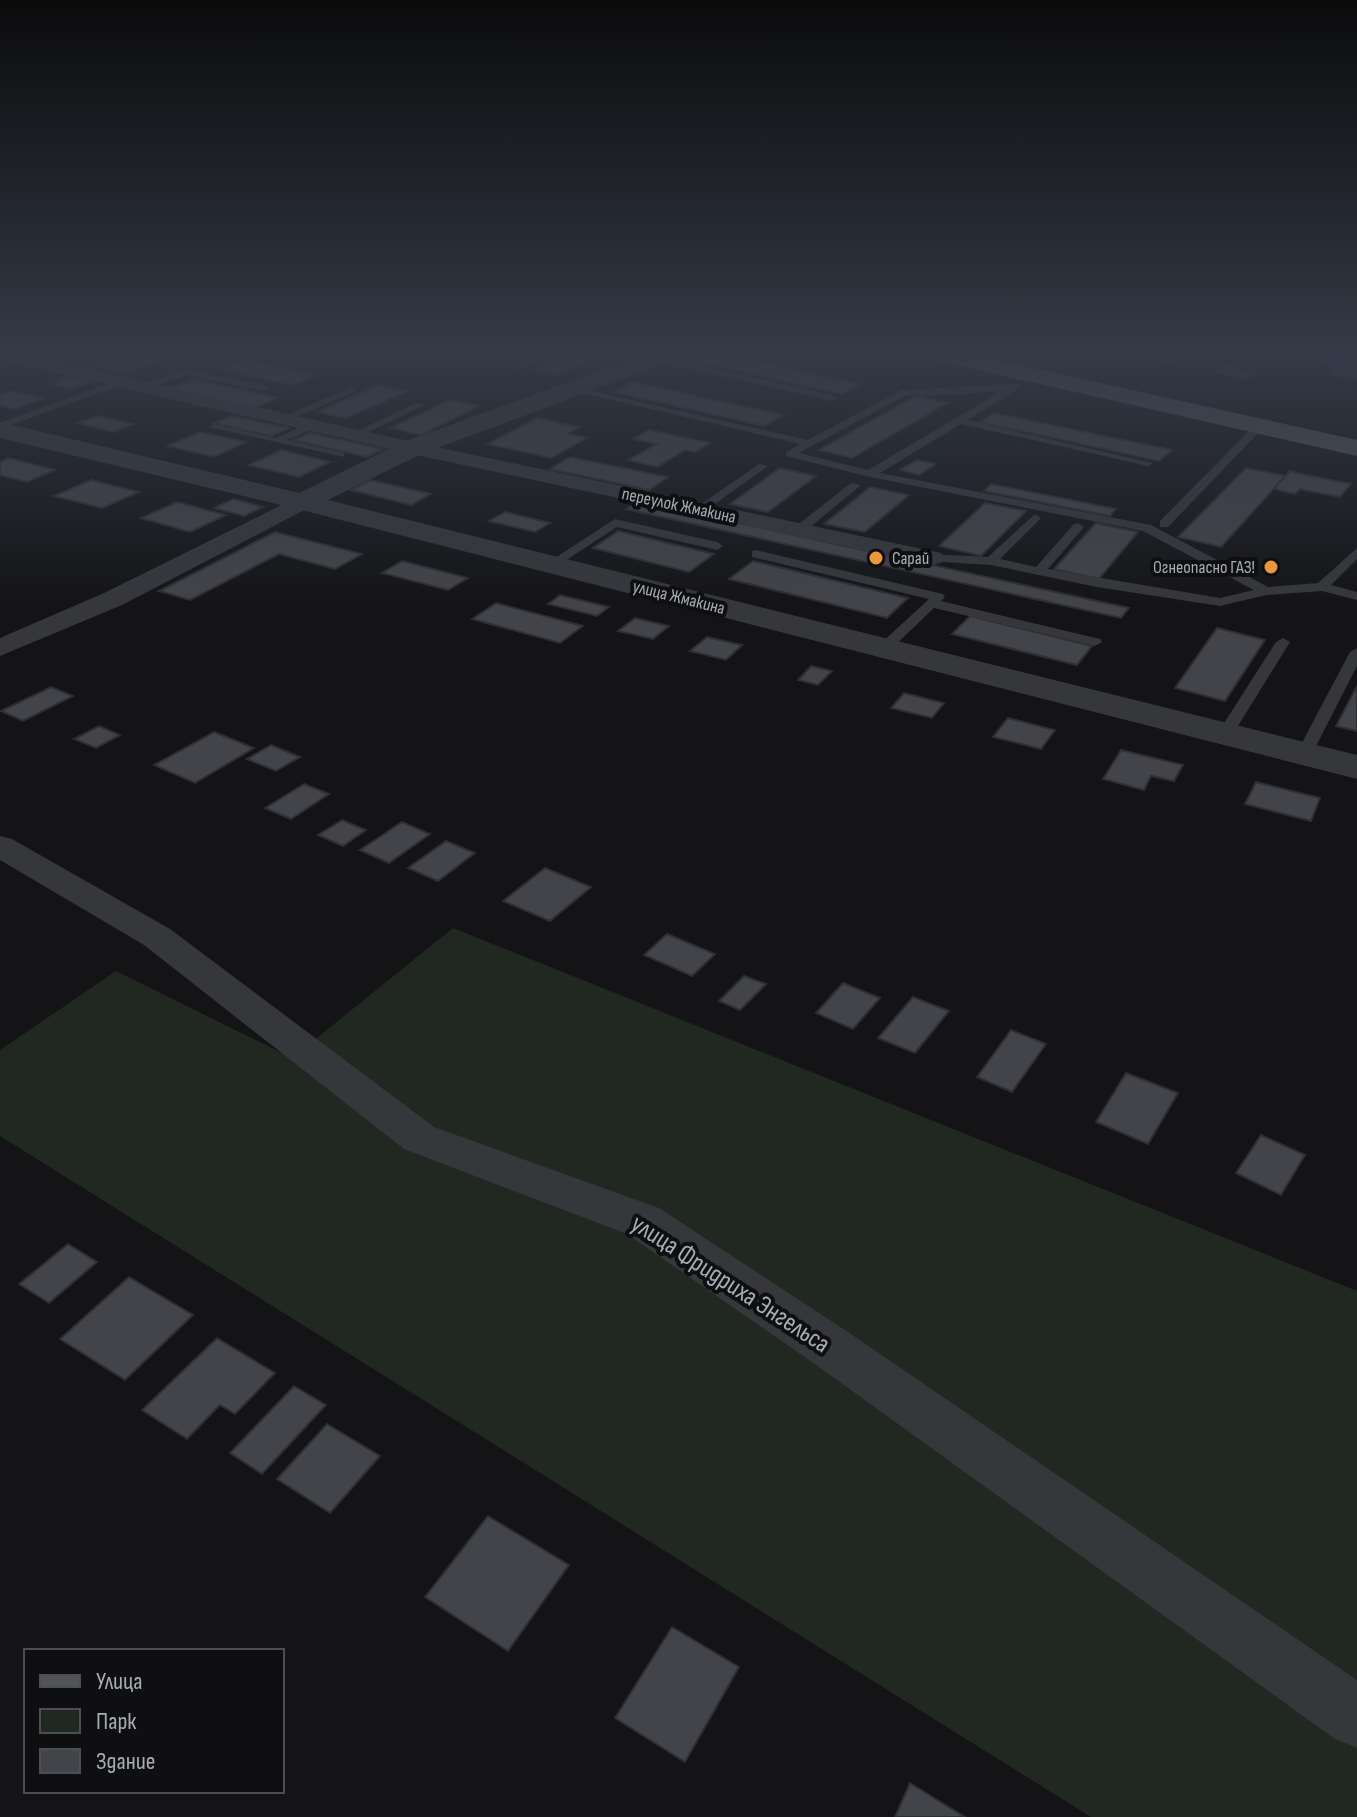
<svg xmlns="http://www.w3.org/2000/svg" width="1357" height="1817" font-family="'Sofia Sans Condensed',sans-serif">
<rect width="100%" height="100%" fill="#141416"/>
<!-- green -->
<polygon fill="#202821" points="453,928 1357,1291 1357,1817 1091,1817 0,1136 0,1050 116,971 292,1058"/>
<!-- water -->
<polygon fill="#2e383e" points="1357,352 1357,380 1328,375 1333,370 1325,363 1280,352"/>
<!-- building -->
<g fill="#434449" stroke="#2e2f32" stroke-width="2">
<polygon points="47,352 84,352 64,359 41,354"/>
<polygon points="143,352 182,352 126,373 101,367"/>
<polygon points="571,352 608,352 558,374 533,369"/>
<polygon points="715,352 849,382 861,384 842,394 694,361"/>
<polygon points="1144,352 1154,352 1181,360 1169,364 1136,355"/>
<polygon points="244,360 316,375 292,385 219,369"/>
<polygon points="1229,364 1244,368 1237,371 1253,375 1243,379 1212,371"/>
<polygon points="70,377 91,382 72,389 51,384"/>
<polygon points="194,379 278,398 254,408 169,389"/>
<polygon points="633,382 783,415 764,426 613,392"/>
<polygon points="379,385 408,391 346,418 317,412"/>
<polygon points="11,391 44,398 15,409 0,405 0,395"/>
<polygon points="916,396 947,403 852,458 819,450"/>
<polygon points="450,400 480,406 421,435 390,428"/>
<polygon points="994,413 1172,450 1159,461 980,422"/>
<polygon points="97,416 133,424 113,432 77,423"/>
<polygon points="232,416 289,428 272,436 214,423"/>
<polygon points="537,418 580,427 568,434 587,438 551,458 487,444"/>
<polygon points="649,430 710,443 695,452 685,450 657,467 628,460 657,444 633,439"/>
<polygon points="200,432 246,442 214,457 167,446"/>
<polygon points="310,433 384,449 367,457 293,440"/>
<polygon points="281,450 330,462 299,477 249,465"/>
<polygon points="570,457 668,477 649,490 550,469"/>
<polygon points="9,458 55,470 27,482 0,475 0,462"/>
<polygon points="917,460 936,464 919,475 900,470"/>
<polygon points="780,468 816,476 768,512 730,504"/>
<polygon points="1246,468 1285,476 1221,547 1178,537"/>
<polygon points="1290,471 1297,473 1351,484 1340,497 1300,489 1295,494 1274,489"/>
<polygon points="91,480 139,492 102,508 54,496"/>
<polygon points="370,480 431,494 411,505 351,490"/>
<polygon points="991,484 1116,509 1110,516 984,491"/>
<polygon points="870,487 909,495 865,532 824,524"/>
<polygon points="233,499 263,507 244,516 214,508"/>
<polygon points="638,501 1129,608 1121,618 626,509"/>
<polygon points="177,502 226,515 190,532 141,518"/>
<polygon points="985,503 1026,511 981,556 939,546"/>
<polygon points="505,512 550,523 535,532 489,521"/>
<polygon points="1096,523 1138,532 1099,579 1054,569"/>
<polygon points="618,531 714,554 689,572 593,548"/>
<polygon points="275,532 362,554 335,569 279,554 190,600 159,591"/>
<polygon points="402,561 468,578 448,590 382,573"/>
<polygon points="753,561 908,598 887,618 729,579"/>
<polygon points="560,595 609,607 597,616 548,604"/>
<polygon points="496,603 583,626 560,643 472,619"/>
<polygon points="970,616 1092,646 1077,665 952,634"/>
<polygon points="635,618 669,626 653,639 618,631"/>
<polygon points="1217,628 1265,640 1225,701 1175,688"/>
<polygon points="707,637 742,645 726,660 690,651"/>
<polygon points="811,666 832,671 818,685 798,680"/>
<polygon points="1357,686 1357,731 1336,726"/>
<polygon points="51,687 73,696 23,721 1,711"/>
<polygon points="904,693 944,703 932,718 891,708"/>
<polygon points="1008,718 1055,730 1041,749 993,737"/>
<polygon points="99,726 120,735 96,748 74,739"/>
<polygon points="214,732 254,748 195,783 154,765"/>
<polygon points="271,745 300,757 276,771 247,759"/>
<polygon points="1121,750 1183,765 1174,781 1151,776 1144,790 1103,779"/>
<polygon points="1256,782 1320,798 1311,821 1245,804"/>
<polygon points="304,784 329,794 291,819 265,808"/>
<polygon points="342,820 366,830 343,846 318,835"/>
<polygon points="402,822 430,834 389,863 360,850"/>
<polygon points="446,841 475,853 438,881 408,868"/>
<polygon points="545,868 591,887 550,921 503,901"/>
<polygon points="667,934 715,954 692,976 644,955"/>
<polygon points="744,976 766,984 740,1010 719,1001"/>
<polygon points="843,983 880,998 853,1029 816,1013"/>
<polygon points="913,997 949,1011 915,1053 878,1038"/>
<polygon points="1011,1030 1046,1044 1012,1092 977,1077"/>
<polygon points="1126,1073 1178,1093 1148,1144 1096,1122"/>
<polygon points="1261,1135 1305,1155 1281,1195 1236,1173"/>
<polygon points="68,1244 97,1262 49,1303 19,1284"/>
<polygon points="129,1277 193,1315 125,1380 60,1339"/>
<polygon points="217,1338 275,1373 235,1414 220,1405 187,1439 142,1410"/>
<polygon points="294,1386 326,1405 262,1474 230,1453"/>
<polygon points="327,1424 380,1456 330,1513 277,1479"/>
<polygon points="488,1516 569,1565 508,1651 425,1597"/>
<polygon points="672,1627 739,1667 685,1762 615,1718"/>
<polygon points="910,1783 965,1817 895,1817"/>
</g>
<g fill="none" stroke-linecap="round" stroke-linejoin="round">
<!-- service -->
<g fill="#35373b" fill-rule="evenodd">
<polygon points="123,352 137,352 80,374 72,372"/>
<polygon points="541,352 554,352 517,370 509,368"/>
<polygon points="657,356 832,395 837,398 832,401 654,361"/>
<polygon points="185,369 263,385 268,388 263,391 186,375 146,389 138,387"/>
<polygon points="121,379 126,382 124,384 0,429 0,423"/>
<path d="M1020 384V388L968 420 1153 463 1148 466 961 424 880 473 1151 525 1268 587 1318 583 1357 548V559L1331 585 1357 592V600L1322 591 1266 595 1220 606 1097 587 991 565 928 561 926 558 932 554 988 557 1035 514 1041 518 1000 559 1036 567 1074 524 1078 523 1084 527 1048 569 1220 598 1254 590 1143 531 870 477 786 456V452L800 444 570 390 575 387 808 440 901 390ZM1003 390 868 470 799 453 906 395H958Z"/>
<polygon points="351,387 356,390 354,392 287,421 278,419"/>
<polygon points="416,403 425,405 358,437 349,435"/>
<polygon points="311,423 316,426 315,428 287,440 344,453 344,457 209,427 214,424 275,438"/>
<polygon points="1254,426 1263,428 1168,527 1160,527 1160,521"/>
<polygon points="759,464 768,466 705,511 697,511 697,507"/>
<polygon points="851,483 861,485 803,533 795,533 795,527"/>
<polygon points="615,519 717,542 723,546 717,550 617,527 554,568 544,565"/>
<polygon points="756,550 943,594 945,597 941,601 1100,639 1102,642 1095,646 934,608 889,651 879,651 879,645 929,599 752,557 752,551"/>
<polygon points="1283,638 1290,642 1233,734 1230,737 1220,737 1217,734 1276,642"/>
<polygon points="1357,648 1357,666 1312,754 1304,759 1299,757 1296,754 1350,652"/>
</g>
<!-- minor -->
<g fill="#35373b" fill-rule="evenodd">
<polygon points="0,352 13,352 412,442 932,551 941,553 944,558 941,563 932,565 412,454 4,361 0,360"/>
<polygon points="302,495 310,497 313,502 310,507 122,605 0,656 0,638 104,593"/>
<polygon points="0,836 12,839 170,929 434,1127 659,1208 848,1332 1357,1680 1357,1748 1335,1739 812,1362 627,1234 404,1149 144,945 0,860"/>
</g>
<!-- tertiary -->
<polygon fill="#35373b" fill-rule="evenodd" points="652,352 685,352 682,357 421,454 328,500 1357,755 1357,779 298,509 0,438 0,422 299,493 403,442"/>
<!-- primary -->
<polygon fill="#515459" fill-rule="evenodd" points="919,352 961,352 1357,440 1357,456 930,359"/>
</g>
<!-- sky -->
<linearGradient id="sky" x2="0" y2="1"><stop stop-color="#0b0b0c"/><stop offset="0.58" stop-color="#343a47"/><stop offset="1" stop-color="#343a47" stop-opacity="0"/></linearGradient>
<rect width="1357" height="607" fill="url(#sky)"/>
<!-- markers -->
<g fill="#e99939" stroke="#0f0f11" stroke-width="3">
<circle cx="876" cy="558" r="8"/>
<circle cx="1271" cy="567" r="8"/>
</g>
<g text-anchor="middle" stroke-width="8" stroke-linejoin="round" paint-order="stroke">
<!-- far-street labels -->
<g font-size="18" fill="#a6adb5" stroke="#0f0f11">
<text transform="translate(679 505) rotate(12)" y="6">переулок Жмакина</text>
<text transform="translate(679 597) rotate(14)" y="6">улица Жмакина</text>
</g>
<!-- far-poi labels -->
<g font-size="18" fill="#a6adb5" stroke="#0f0f11" text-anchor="start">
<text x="892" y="564">Сарай</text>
<text x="1255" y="573" text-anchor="end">Огнеопасно ГАЗ!</text>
</g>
<!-- near-street labels -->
<g font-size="26" fill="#a6adb5" stroke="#0f0f11">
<text transform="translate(731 1283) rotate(33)" y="9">улица Фридриха Энгельса</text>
</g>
</g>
<!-- legend -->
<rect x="24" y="1649" width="260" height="144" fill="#0f0f11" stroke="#4b4e53" stroke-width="2"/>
<rect x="40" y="1675" width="40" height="12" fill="#515459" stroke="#4b4e53" stroke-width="2"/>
<text x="96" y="1689" font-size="24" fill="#a6adb5">Улица</text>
<rect x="40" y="1709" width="40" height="24" fill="#202821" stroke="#4b4e53" stroke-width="2"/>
<text x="96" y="1729" font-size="24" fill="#a6adb5">Парк</text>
<rect x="40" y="1749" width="40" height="24" fill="#434449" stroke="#4b4e53" stroke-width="2"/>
<text x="96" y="1769" font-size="24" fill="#a6adb5">Здание</text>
</svg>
